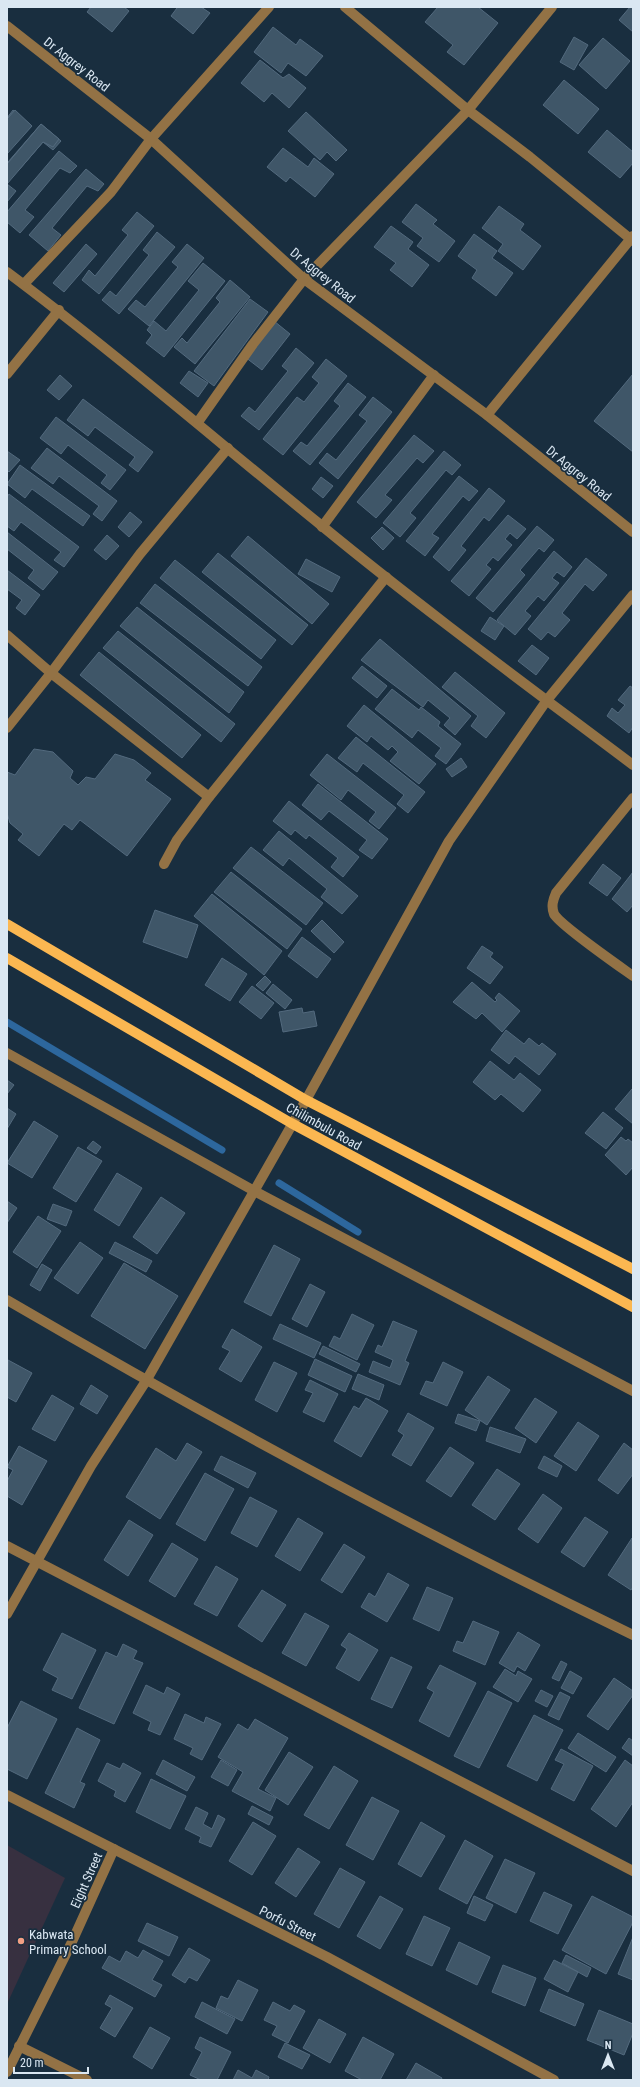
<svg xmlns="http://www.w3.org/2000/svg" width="640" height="2087" font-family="'Roboto Condensed',sans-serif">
<rect width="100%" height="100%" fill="#192e3f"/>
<!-- education -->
<polygon fill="#373040" points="7,1845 65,1878 7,2004"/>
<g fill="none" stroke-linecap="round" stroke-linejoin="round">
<!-- stream -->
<g stroke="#2d679d" stroke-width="7">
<polyline points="7,1022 222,1150"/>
<polyline points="279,1183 358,1232"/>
</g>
</g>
<!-- building -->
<g fill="#3f5668" stroke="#536a7e">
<polygon points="91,7 124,7 129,11 112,32 87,12"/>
<polygon points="176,7 201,7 210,13 193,34 171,16 177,8"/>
<polygon points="438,7 478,7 498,23 464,65 447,52 453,45 425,22"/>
<polygon points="630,7 633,7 633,32 619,20"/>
<polygon points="273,27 296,45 300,39 323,56 306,76 288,63 281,73 254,52"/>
<polygon points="574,37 588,45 574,70 560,62"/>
<polygon points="603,38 630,61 606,89 579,65"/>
<polygon points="260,60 283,78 289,74 306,88 289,108 272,93 264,102 241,83"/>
<polygon points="564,80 599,109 578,134 543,105"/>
<polygon points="13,110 32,126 25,133 15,128 7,137 7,118"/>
<polygon points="15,110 32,126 7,154 7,119"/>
<polygon points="306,112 347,150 336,161 327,152 320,160 288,131"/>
<polygon points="41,124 61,141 53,150 43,142 18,171 8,162"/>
<polygon points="41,124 59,139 53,147 43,142 7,184 16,191 7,202 7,164"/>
<polygon points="607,130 633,152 633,163 620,178 588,152"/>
<polygon points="283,148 308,167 314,158 334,174 315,197 290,177 286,182 267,167"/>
<polygon points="59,151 77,166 70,173 60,168 25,210 34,217 20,233 7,222 7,212"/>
<polygon points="86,169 104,184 98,191 87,186 52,228 61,235 48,251 29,235"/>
<polygon points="416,204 437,220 433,224 455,241 439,262 417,246 423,238 402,222"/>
<polygon points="499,206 524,224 520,230 541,246 523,270 498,251 503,244 482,228"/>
<polygon points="137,212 154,226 99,294 82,280 89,270 95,276 128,235 122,230"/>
<polygon points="391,226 413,242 408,249 429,265 412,287 390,270 396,263 374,247"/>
<polygon points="157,232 175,247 119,314 102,300 110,291 116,296 149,255 143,250"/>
<polygon points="474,234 497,251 492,258 513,273 496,296 472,278 477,270 458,256"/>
<polygon points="86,244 97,254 64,292 53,283"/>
<polygon points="187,244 204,258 149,326 128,309 136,300 145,307 178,267 172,262"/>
<polygon points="203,263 225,281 164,357 146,343 152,335 147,330 154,321 166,331 199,290 188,281"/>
<polygon points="230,280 250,297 195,364 174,347 182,338 187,343 220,302 216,298"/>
<polygon points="250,299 268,312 214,386 194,371"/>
<polygon points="274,321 290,334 262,370 245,357"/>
<polygon points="296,348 314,363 259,430 241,416 249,407 255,412 288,371 282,366"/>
<polygon points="326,359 347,376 283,455 263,439 297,397 304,402 319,383 312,377"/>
<polygon points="189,371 208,383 198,397 180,383"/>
<polygon points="633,374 633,452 594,421"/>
<polygon points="60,375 72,386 59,400 47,390"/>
<polygon points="348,383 366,397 310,465 293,451 301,442 307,446 340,406 334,401"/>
<polygon points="373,397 392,412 338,479 319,463 327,453 336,460 367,421 359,415"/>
<polygon points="83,399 153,452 138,472 129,465 135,457 95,427 88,436 67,420"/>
<polygon points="56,417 126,470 110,490 101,483 107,475 68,445 61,454 40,438"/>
<polygon points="414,435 434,451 423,463 417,458 385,495 392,500 376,518 357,502"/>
<polygon points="47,448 117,501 102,521 93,514 99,506 59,476 53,484 31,468"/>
<polygon points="7,451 20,460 9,472 7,470"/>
<polygon points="444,451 461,465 452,475 446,470 410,513 416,518 400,537 383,523"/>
<polygon points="20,465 90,516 83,526 32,489 25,498 7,484"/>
<polygon points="459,476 478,491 469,501 463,496 432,534 439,538 425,556 406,541"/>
<polygon points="321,477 333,486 323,498 312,489"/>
<polygon points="489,488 505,501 489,521 484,517 461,546 466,550 449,571 433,557"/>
<polygon points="9,494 79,547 64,567 54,560 61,552 21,522 14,531 7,526 7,497"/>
<polygon points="130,512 142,522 129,537 118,527"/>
<polygon points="508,515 526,529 517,539 510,533 505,539 512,545 498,561 493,557 486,565 491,569 469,596 451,581"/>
<polygon points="537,526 554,540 544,552 539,548 520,570 525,575 493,612 476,598"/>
<polygon points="382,527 394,538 383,550 371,538"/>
<polygon points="7,532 58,572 43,590 28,578 34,570 7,549"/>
<polygon points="107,535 119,546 106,560 94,550"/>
<polygon points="248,536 329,604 312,624 231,556"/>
<polygon points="554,551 572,567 564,577 557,572 552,578 559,583 544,601 538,596 525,611 531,616 515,635 497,620"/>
<polygon points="218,553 308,625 292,645 202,572"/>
<polygon points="586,558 607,575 593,591 585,584 562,613 570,620 555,637 548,632 541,640 528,629"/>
<polygon points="306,559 340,577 332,592 298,574"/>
<polygon points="175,560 276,640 261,659 160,578"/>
<polygon points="7,570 40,595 25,615 16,608 22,600 7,589"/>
<polygon points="155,584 262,667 248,686 140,603"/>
<polygon points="137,607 244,692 229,713 120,626"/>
<polygon points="490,617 504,626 495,640 481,631"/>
<polygon points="118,631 235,724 221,742 103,648"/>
<polygon points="380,639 471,716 455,735 444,725 450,718 428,700 423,707 361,660"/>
<polygon points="532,645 549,658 536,675 518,661"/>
<polygon points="99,652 201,735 182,758 80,675"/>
<polygon points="362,666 387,686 377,698 352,678"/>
<polygon points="455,672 505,713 486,738 471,726 478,716 442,687"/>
<polygon points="630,686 633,688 633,727 629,733 607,716 612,708 618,713 625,705 618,700"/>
<polygon points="392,689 419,710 421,707 440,722 438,726 461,744 446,764 435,756 441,748 418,730 412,738 375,709"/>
<polygon points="364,705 436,764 419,784 390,761 398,752 392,746 388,750 371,736 367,742 347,726"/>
<polygon points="356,737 425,792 408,813 397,804 404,795 363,763 357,772 338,758"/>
<polygon points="34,749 53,752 73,771 70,778 78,785 86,777 95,779 115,754 134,760 151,773 145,780 171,799 127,856 80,820 72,830 64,824 39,856 18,840 23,834 10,823 7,813 7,772 15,775"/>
<polygon points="327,754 396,808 379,829 369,821 376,812 348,790 341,800 310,775"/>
<polygon points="461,758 467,767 452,777 446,769"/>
<polygon points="318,784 388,839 372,859 359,850 367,840 329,811 321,820 302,805"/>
<polygon points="289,801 359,857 343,877 331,867 338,858 309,835 306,839 295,830 291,835 273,821"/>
<polygon points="279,831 358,896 342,914 321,897 327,889 289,858 283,866 263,850"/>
<polygon points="251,847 323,903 306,925 233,868"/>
<polygon points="603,864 621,878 607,896 589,883"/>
<polygon points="231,872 302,929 287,949 214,892"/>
<polygon points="633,872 633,905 627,912 612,899"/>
<polygon points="212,894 282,951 264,975 194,916"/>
<polygon points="155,910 198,925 187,958 143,942"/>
<polygon points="322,920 344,942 334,953 311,931"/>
<polygon points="302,937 331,959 317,978 288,956"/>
<polygon points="482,946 493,953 490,957 503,967 490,984 467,968"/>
<polygon points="222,958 247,974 230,1001 205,985"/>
<polygon points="265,976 271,982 263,991 256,985"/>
<polygon points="472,982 495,1002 497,1000 495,998 499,993 520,1011 502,1032 482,1013 476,1019 453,1002"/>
<polygon points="273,984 292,1000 285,1009 266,993"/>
<polygon points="252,986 274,1003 261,1019 239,1002"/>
<polygon points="302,1008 303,1013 314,1011 317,1026 283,1032 279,1012"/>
<polygon points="506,1030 524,1044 529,1038 539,1046 542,1043 556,1054 539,1075 515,1056 509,1064 491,1050"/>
<polygon points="490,1061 514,1080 520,1073 541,1090 523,1112 501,1094 495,1100 473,1082"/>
<polygon points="7,1080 14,1085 7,1094"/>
<polygon points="632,1089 633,1089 633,1124 615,1109"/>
<polygon points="7,1108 16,1114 7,1129"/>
<polygon points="603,1112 623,1128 606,1149 585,1133"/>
<polygon points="34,1121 58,1136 32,1178 7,1163"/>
<polygon points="621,1137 626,1141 628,1139 633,1143 633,1167 626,1175 605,1155"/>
<polygon points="93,1141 101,1147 96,1154 87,1148"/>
<polygon points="78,1147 102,1161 76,1202 53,1188"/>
<polygon points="117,1173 142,1188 119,1226 94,1210"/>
<polygon points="161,1197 185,1213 157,1254 133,1237"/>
<polygon points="7,1201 17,1208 7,1223"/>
<polygon points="53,1204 72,1211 66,1226 47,1219"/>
<polygon points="38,1216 61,1231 37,1268 13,1252"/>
<polygon points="80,1242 103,1258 78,1294 54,1278"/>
<polygon points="115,1242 152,1261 146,1272 109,1253"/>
<polygon points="274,1245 300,1259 271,1316 244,1302"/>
<polygon points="124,1263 178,1296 145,1349 91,1316"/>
<polygon points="42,1264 52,1270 40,1291 30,1285"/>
<polygon points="310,1284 325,1292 307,1327 292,1319"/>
<polygon points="352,1314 374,1325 357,1360 329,1346 334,1336 340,1339"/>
<polygon points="393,1321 417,1331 405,1361 409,1363 400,1385 369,1372 373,1361 390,1368 393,1360 375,1352 378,1345 382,1347"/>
<polygon points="280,1324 321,1343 314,1358 273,1339"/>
<polygon points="232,1329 262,1347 241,1382 219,1369 230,1351 222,1347"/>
<polygon points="323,1346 360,1364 356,1372 319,1354"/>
<polygon points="315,1359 352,1376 345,1392 308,1375"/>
<polygon points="8,1360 32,1373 16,1402 7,1397"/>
<polygon points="274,1362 297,1373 277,1412 255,1400"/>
<polygon points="443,1362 463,1372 447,1406 420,1394 426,1381 433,1383"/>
<polygon points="358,1374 384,1385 379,1400 352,1389"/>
<polygon points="488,1376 510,1390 487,1425 465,1410"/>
<polygon points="310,1380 338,1394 324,1422 303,1412 313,1393 305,1390"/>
<polygon points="91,1385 108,1396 97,1414 80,1404"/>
<polygon points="52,1395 74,1408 55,1441 32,1429"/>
<polygon points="366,1398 388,1411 361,1457 334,1441 354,1406 359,1409"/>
<polygon points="535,1398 557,1412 536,1443 515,1428"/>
<polygon points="408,1413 434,1428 411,1466 392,1455 404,1435 398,1431"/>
<polygon points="458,1414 480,1421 476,1431 455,1423"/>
<polygon points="578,1422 599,1436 576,1471 554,1456"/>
<polygon points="490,1427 526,1439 520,1453 486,1441"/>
<polygon points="187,1443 202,1452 160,1519 126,1497 156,1448 176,1461"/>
<polygon points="624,1443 633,1450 633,1474 618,1494 598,1480"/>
<polygon points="19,1446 47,1461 22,1505 7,1496 7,1481 13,1470 7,1467"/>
<polygon points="450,1447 474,1463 451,1497 426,1481"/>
<polygon points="221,1456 256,1473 248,1488 214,1470"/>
<polygon points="544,1456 562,1466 557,1477 538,1468"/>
<polygon points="497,1469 520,1484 495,1520 472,1505"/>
<polygon points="205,1473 234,1489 205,1541 176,1524"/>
<polygon points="543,1494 562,1508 538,1543 518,1529"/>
<polygon points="250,1497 277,1511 257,1547 231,1533"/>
<polygon points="585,1517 608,1532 584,1567 561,1552"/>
<polygon points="298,1518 323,1533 300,1571 275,1556"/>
<polygon points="129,1520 153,1535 128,1576 104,1560"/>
<polygon points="632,1538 633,1587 631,1590 608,1575"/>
<polygon points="172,1543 198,1559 175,1597 149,1581"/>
<polygon points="344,1544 365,1557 342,1593 321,1580"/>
<polygon points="216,1566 238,1579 217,1616 194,1604"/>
<polygon points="388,1573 409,1585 387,1622 361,1607 369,1593 375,1597"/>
<polygon points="427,1587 453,1598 439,1631 413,1619"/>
<polygon points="262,1590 286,1605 262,1642 238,1626"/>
<polygon points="305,1613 329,1626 306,1666 282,1653"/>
<polygon points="473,1621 499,1632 485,1665 453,1651 457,1641 463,1643"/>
<polygon points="518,1632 540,1645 525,1671 517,1666 514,1672 499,1663"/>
<polygon points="62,1633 96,1650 72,1699 52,1690 58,1678 43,1670"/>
<polygon points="349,1633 378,1650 359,1681 336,1668 347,1649 341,1645"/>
<polygon points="123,1644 137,1651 133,1659 143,1663 114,1724 79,1708 106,1652 117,1657"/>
<polygon points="391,1657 412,1667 392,1708 371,1699"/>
<polygon points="561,1661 567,1664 559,1681 552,1678"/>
<polygon points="440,1665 476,1683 449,1737 419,1721 434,1692 427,1688"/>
<polygon points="505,1669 516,1676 518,1671 532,1679 518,1702 493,1687"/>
<polygon points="570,1671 582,1678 573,1694 561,1688"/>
<polygon points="614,1678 633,1691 633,1695 608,1730 587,1716"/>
<polygon points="146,1685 164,1694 167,1687 180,1694 160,1735 148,1730 151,1722 133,1713"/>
<polygon points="541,1690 553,1696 547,1707 535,1701"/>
<polygon points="488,1691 512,1703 479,1768 454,1756"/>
<polygon points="560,1692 570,1697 559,1720 548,1715"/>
<polygon points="21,1701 57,1719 27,1779 7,1769 7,1728"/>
<polygon points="185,1714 204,1723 206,1717 221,1724 202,1760 190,1754 193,1748 174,1739"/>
<polygon points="534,1715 563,1730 537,1781 507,1766"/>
<polygon points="255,1719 288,1738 258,1789 276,1798 270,1811 232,1791 243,1772 218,1757 238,1724 248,1730"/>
<polygon points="77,1728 100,1740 80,1782 85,1784 74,1808 45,1793"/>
<polygon points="578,1733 616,1757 606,1772 568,1748"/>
<polygon points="629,1738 633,1741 633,1756 622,1748"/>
<polygon points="561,1749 593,1766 574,1801 551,1789 564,1764 555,1760"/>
<polygon points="289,1752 313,1767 288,1805 265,1790"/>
<polygon points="163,1760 195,1777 187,1791 156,1774"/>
<polygon points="221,1760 237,1770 228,1786 211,1777"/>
<polygon points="625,1760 633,1766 633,1802 616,1827 591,1809"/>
<polygon points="107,1763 120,1769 123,1763 141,1773 125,1802 114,1796 116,1791 98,1781"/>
<polygon points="334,1766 358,1781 329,1829 304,1815"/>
<polygon points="151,1779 186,1796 170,1829 136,1812"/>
<polygon points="372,1797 399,1811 373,1860 346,1845"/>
<polygon points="252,1806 273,1817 269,1825 248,1814"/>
<polygon points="196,1807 208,1813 203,1824 212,1829 218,1815 225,1819 211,1847 199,1842 201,1837 185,1829"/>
<polygon points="253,1822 276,1836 252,1875 229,1861"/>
<polygon points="421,1822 445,1836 421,1877 398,1864"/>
<polygon points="465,1840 493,1856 467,1904 439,1889"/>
<polygon points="298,1848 320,1862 296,1897 275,1883"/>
<polygon points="505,1859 535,1873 516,1913 486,1898"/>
<polygon points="340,1868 365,1882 339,1928 314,1914"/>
<polygon points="544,1892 572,1905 558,1934 530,1921"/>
<polygon points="380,1896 403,1909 380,1949 357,1936"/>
<polygon points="474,1896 493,1905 485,1921 467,1913"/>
<polygon points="592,1896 633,1917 633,1922 606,1974 562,1950"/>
<polygon points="424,1916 450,1928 432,1966 406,1954"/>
<polygon points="147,1923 178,1937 169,1956 138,1941"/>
<polygon points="633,1937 633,1980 618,1974"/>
<polygon points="459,1942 490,1957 477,1985 446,1970"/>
<polygon points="189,1948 210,1960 197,1981 189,1977 185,1983 172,1975"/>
<polygon points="143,1950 163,1961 152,1980 162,1985 155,1997 102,1968 109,1956 120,1962 126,1951 138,1958"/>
<polygon points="566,1955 591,1968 587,1977 562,1963"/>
<polygon points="554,1960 578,1972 568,1992 544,1979"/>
<polygon points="503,1965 536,1978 525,2006 492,1992"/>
<polygon points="238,1980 258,1990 242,2021 216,2008 221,1996 228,1999"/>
<polygon points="549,1989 584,2004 575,2026 540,2011"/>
<polygon points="110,1995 133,2008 115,2037 100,2028 112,2008 105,2004"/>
<polygon points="202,2002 235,2019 227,2034 195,2017"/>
<polygon points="273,2002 290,2011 294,2005 305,2011 288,2043 272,2035 277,2026 264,2020"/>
<polygon points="599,2010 633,2024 633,2033 624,2055 587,2040"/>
<polygon points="319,2019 346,2034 330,2063 303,2048"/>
<polygon points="150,2027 170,2038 152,2069 133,2057"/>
<polygon points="200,2037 231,2052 217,2080 201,2080 190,2075 202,2052 195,2048"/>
<polygon points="363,2037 394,2054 380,2080 362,2080 345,2071"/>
<polygon points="285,2043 310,2055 302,2069 278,2057"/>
<polygon points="416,2063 442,2078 441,2080 406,2080"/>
<polygon points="238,2070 252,2078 256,2070 269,2077 268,2080 233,2080"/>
</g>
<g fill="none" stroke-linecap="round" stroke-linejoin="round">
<!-- minor -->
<g stroke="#937245" stroke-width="10">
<polyline points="345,7 468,110 530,157 633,241"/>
<polyline points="7,26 151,139 304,279 487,415 633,532"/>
<path d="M7 272C115 353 217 441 322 526 423 609 528 686 633 765"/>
<polyline points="24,284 111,192 151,139 269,7"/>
<polyline points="7,374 59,310"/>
<polyline points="487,415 633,236"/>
<polyline points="198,422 253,344 304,279 468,110 552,7"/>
<polyline points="322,527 434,375"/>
<polyline points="7,635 51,673 209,797"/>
<polyline points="7,728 51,673 140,554 228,448"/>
<path d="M633 798 556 893C553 900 551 906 554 914 560 925 619 966 633 976"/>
<polyline points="164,864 177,840 209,797 386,577"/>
<polyline points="7,1053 256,1192 633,1391"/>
<path d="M7 1300C211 1419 420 1532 633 1635"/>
<polyline points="7,1546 633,1871"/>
<polyline points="7,1614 91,1466 146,1381 306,1100 449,841 547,700 633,595"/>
<polyline points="7,1795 327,1957 554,2080"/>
<polyline points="19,2046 87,2080"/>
<polyline points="7,2072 71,1944 114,1849"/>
</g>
<!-- major -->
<g stroke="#fbb751" stroke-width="10">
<polyline points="7,924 306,1100 633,1269"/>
<polyline points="7,958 291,1123 633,1307"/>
</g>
</g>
<!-- markers -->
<circle fill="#f39f84" stroke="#192e3f" stroke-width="1.5" cx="21" cy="1941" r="4"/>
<g text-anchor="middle" stroke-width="3.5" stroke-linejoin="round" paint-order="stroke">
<!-- street labels -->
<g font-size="13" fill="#dae7f2" stroke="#192e3f">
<text transform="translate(77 64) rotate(38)" y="5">Dr Aggrey Road</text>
<text transform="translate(323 275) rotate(39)" y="5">Dr Aggrey Road</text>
<text transform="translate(579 473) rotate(39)" y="5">Dr Aggrey Road</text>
<text transform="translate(324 1126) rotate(29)" y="5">Chilimbulu Road</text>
<text transform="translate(86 1880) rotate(-66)" y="5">Eight Street</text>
<text transform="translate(288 1923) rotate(27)" y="5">Porfu Street</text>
</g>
<!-- poi labels -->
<g font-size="13" fill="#dae7f2" stroke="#192e3f" text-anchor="start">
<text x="29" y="1939">Kabwata<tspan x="29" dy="15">Primary School</tspan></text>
</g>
</g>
<!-- border -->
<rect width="640" height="2087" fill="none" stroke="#dae7f2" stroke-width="16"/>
<!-- north arrow -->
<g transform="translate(608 2055)" stroke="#192e3f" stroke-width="3" paint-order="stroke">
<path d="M0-3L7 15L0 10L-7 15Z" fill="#dae7f2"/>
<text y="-6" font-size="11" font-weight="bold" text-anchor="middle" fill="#dae7f2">N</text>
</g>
<!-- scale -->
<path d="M14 2067v6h74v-6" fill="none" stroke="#dae7f2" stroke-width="2"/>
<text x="20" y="2067" font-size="12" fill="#dae7f2" stroke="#192e3f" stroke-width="3" paint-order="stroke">20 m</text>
</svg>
